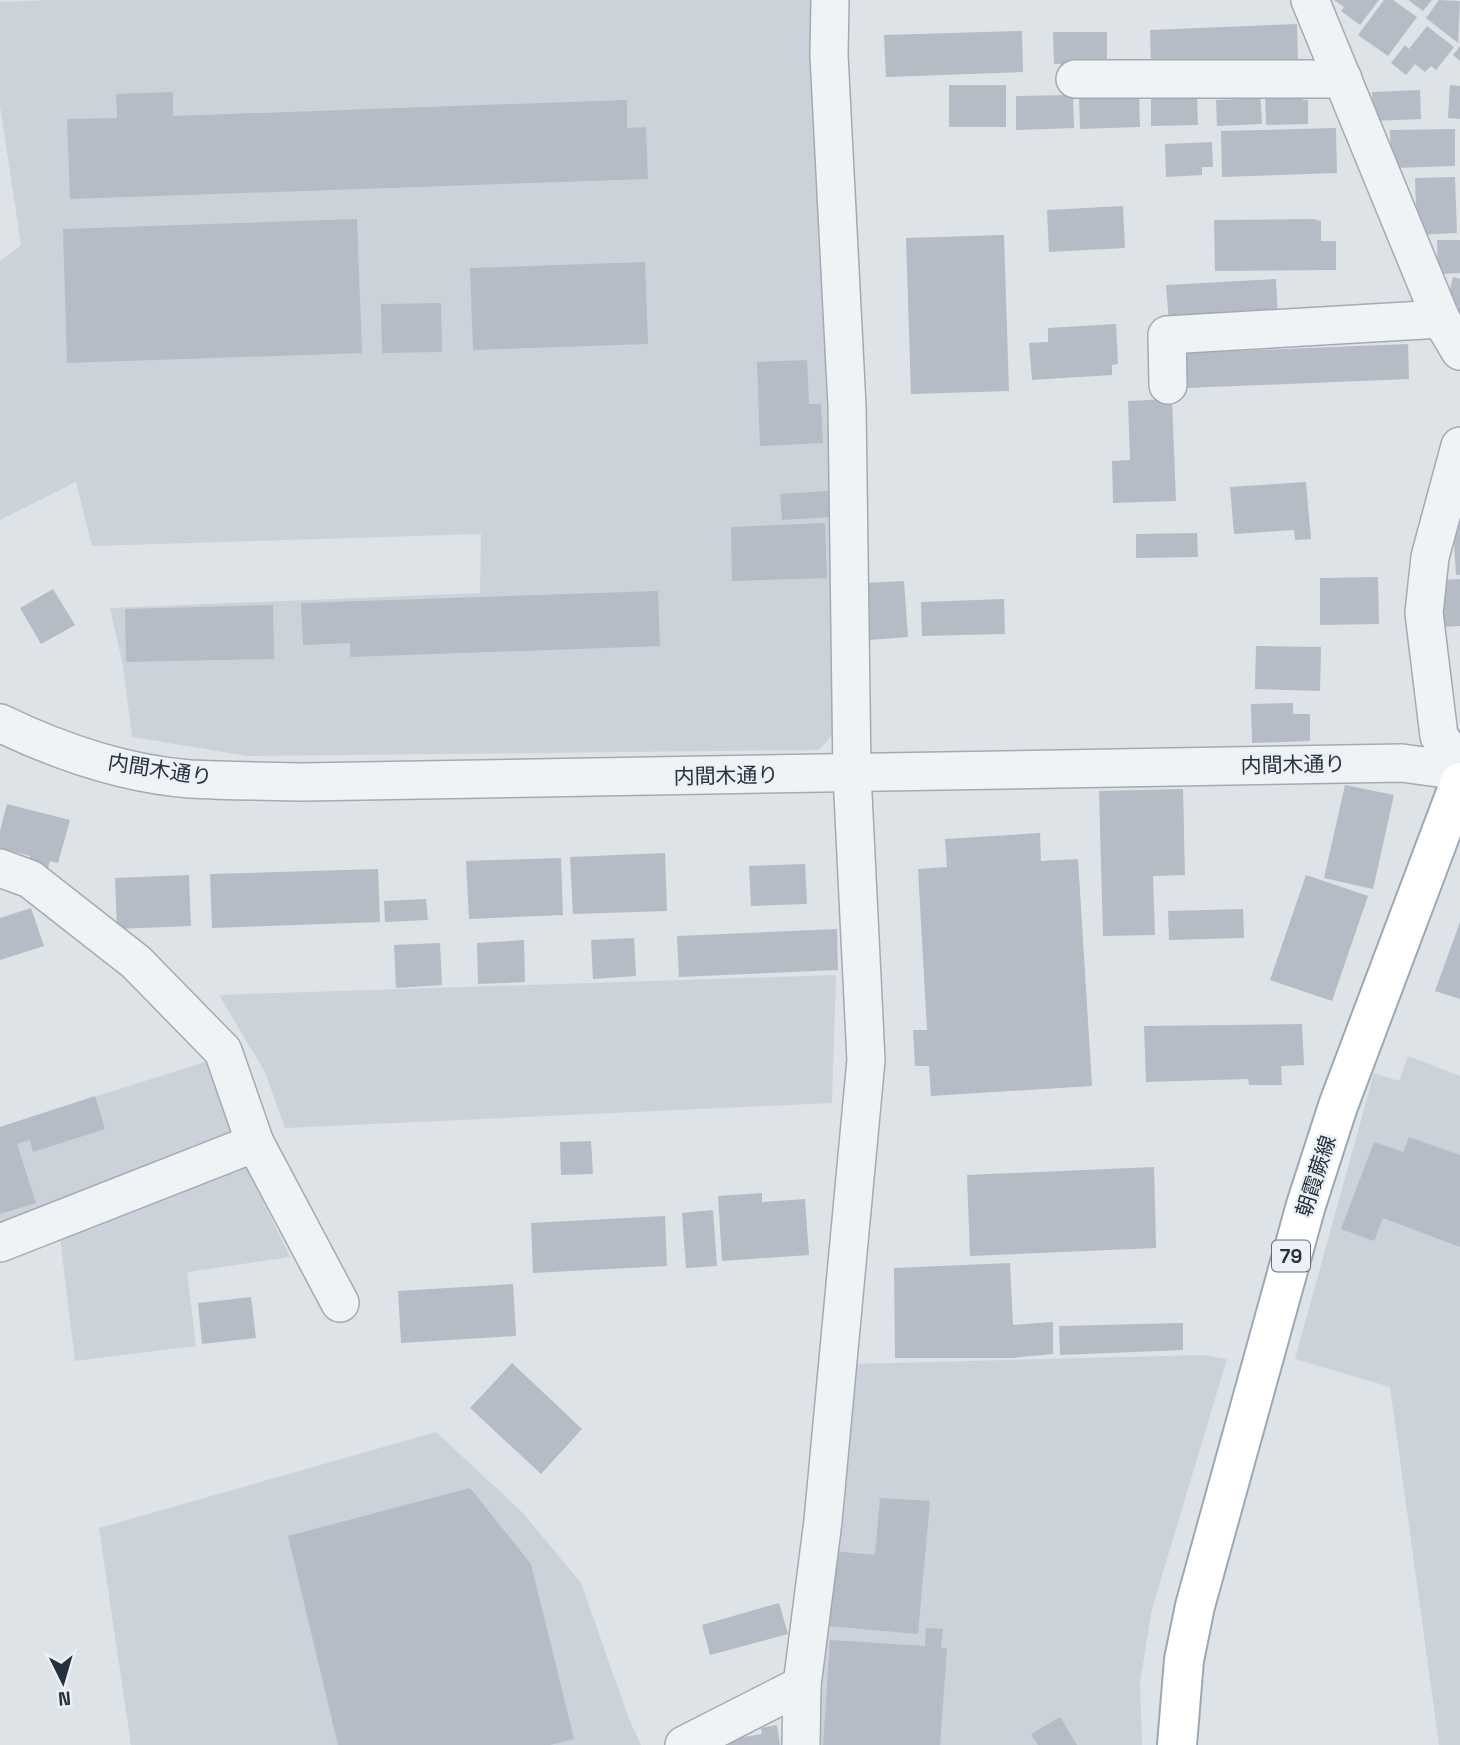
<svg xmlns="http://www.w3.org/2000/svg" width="1460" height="1745" font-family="'Space Grotesk','Noto Sans JP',sans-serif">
<rect width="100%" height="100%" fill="#dee3e8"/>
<!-- built -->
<g fill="#ccd2da">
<polygon points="50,0 810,0 834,580 833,734 819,750 247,756 132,737 123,666 110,608 480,593 481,534 92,546 76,482 0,520 0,261 21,245 0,106 0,2"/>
<polygon points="836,975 832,1103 285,1128 265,1072 219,995"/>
<polygon points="1408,1056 1460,1076 1460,1745 1439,1745 1390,1387 1295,1359 1374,1073 1399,1081"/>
<polygon points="211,1060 236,1122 228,1142 0,1223 0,1127"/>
<polygon points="246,1167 290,1257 187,1272 196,1346 75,1361 60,1238"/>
<polygon points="1204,1355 1227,1359 1152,1609 1140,1682 1142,1745 817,1745 837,1493 853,1364"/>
<polygon points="436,1432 522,1512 581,1583 629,1719 641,1745 131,1745 99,1528"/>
</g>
<!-- building -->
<g fill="#b5bcc5">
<polygon points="1334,0 1379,0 1360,25 1341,11 1344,7"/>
<polygon points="1384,0 1393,0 1417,17 1388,56 1358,35"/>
<polygon points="1408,0 1432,0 1423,11"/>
<polygon points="1439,0 1460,1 1458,43 1426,18"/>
<polygon points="1297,24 1298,63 1151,68 1150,30"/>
<polygon points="1427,26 1454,47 1436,70 1431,66 1425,72 1415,64 1406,75 1391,63 1405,45 1409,49"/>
<polygon points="1022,31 1023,72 886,77 884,35"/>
<polygon points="1053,32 1107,32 1107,64 1054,64"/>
<polygon points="1460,46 1460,61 1453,55"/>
<rect x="949" y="85" width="57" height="42"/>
<polygon points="1450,85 1460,86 1460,119 1448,118"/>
<polygon points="1260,88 1262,124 1217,126 1216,100 1240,99 1239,89"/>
<polygon points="1265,88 1302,94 1303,100 1308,100 1308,124 1266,125"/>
<polygon points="1420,90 1421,119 1373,121 1372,92"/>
<polygon points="173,92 173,116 627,100 627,128 646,127 648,179 70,199 67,119 117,118 116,94"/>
<polygon points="1073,95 1074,128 1016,130 1016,96"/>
<polygon points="1139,95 1140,127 1080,129 1079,97"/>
<polygon points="1197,96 1198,125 1151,126 1151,97"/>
<polygon points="1336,128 1337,173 1222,177 1221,131"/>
<polygon points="1455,129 1455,166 1391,168 1390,130"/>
<polygon points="1212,142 1213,167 1202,167 1202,175 1166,177 1165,144"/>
<polygon points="1455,177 1457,233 1417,235 1415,178"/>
<polygon points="1123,206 1125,248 1049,252 1047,210"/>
<polygon points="357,219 362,353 67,363 63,229"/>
<polygon points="1313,219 1321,221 1321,241 1336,241 1336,270 1215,271 1214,220"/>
<polygon points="1004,235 1009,391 911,394 906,238"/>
<polygon points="1437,240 1460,240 1460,273 1438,274"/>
<polygon points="645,262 648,344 473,350 470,268"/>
<polygon points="1453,277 1460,279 1460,316 1456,315 1458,306 1452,305 1454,300 1448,298"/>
<polygon points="1276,279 1278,317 1169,323 1166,285"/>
<polygon points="441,303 442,352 382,353 381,304"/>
<polygon points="1116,324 1118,364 1112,365 1112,375 1032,380 1029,343 1048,342 1048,328"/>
<polygon points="1408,344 1409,379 1187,388 1185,353"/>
<polygon points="807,360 809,404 821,404 823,443 760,446 757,362"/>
<polygon points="1172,399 1176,501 1113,503 1112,461 1130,460 1128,401"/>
<polygon points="1306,482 1311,539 1295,540 1294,530 1234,534 1230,487"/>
<polygon points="828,491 830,517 782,520 780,494"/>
<polygon points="825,523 827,578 732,581 731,527"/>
<polygon points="1460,525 1460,575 1456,575 1453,526"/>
<polygon points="1197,533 1198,557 1136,558 1136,534"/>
<polygon points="1378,577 1379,624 1320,625 1320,578"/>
<polygon points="1460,579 1460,626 1444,627 1442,580"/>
<polygon points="904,581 908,637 870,640 866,583"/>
<polygon points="53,589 75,625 41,644 20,608"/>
<polygon points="658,591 660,646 350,657 350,643 303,645 301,603"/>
<polygon points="1004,599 1005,634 922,636 921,602"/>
<polygon points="273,605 274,659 126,662 125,609"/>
<polygon points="1256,646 1321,647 1320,691 1255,689"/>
<polygon points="1293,703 1293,714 1310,714 1310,741 1252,743 1251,704"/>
<polygon points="1345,785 1394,795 1373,889 1324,878"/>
<polygon points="1183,789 1185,875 1153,876 1155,935 1103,936 1099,791"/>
<polygon points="7,804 70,820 58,863 50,861 48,868 28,862 30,856 0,848 0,831"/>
<polygon points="1040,833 1041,861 1078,859 1092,1086 931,1096 929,1066 915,1066 913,1030 927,1030 918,869 947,867 945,839"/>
<polygon points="665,853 667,911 573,914 570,857"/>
<polygon points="561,858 563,915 469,919 466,861"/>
<polygon points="805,864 807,904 751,906 749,866"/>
<polygon points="378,869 380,922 212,928 210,874"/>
<polygon points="189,875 191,926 117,929 115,878"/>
<polygon points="1306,875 1368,896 1332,1001 1270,980"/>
<polygon points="426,899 428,920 385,922 384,901"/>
<polygon points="31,908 44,946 0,960 0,918"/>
<polygon points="1243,909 1244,938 1169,940 1168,911"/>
<polygon points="1460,922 1460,999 1435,991"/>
<polygon points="837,929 838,970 679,977 677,936"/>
<polygon points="634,938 636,976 593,979 591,940"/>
<polygon points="524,940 525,982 478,984 477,943"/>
<polygon points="440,943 442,985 396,988 394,945"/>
<polygon points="1302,1024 1304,1065 1281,1066 1282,1085 1249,1085 1248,1079 1146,1082 1144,1026"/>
<polygon points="95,1096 105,1129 33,1152 30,1140 17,1144 36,1203 0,1214 0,1127"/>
<polygon points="1409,1137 1460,1155 1460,1247 1383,1218 1374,1241 1341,1229 1374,1142 1403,1152"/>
<polygon points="591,1141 593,1174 561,1175 560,1142"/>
<polygon points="1154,1167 1156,1248 970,1256 967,1175"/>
<polygon points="762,1193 762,1202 805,1199 809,1255 722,1261 718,1196"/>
<polygon points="713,1210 717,1266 686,1268 682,1213"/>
<polygon points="665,1216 667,1266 533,1273 531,1223"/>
<polygon points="1010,1263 1013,1325 1053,1322 1053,1354 1012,1358 895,1358 894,1268"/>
<polygon points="513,1284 516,1336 401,1343 398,1291"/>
<polygon points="251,1297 256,1338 202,1344 198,1303"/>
<polygon points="1183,1323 1183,1350 1060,1355 1059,1326"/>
<polygon points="512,1363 582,1429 541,1474 470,1408"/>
<polygon points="470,1488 531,1564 574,1739 550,1745 338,1745 288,1536"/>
<polygon points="880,1498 930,1501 918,1634 827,1626 833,1551 875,1555"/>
<polygon points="779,1603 788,1634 710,1655 702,1625"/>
<polygon points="926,1628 943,1629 941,1648 947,1648 940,1745 823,1745 830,1640 925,1646"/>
<polygon points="1060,1717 1077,1745 1038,1745 1031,1734"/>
<polygon points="777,1725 780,1745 726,1745 725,1740 762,1734 761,1728"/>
</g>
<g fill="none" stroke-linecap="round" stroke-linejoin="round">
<defs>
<g id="minor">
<polyline points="1310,0 1441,319 1460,351"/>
<polyline points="1075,79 1343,79"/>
<polyline points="1168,385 1167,335 1441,319"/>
<polyline points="1460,446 1430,557 1424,613 1439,736 1460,766"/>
<path d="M0 723C58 751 126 774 190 779 227 781 265 781 303 782L1402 763 1460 771"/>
<polyline points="0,868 30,879 136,962 223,1051 255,1143 340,1303"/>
<polyline points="0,1243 255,1143"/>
<polyline points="684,1745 802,1685"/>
<polyline points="801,1745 802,1685 823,1521 866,1060 852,774 847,406 829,55 830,0"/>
</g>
<polyline id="major" points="1177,1745 1184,1660 1195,1606 1306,1205 1338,1106 1460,782"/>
</defs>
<!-- minor casing -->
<use href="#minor" stroke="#a3aab2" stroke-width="40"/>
<!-- major casing -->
<use href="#major" stroke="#9ca8b4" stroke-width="42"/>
<!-- minor -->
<use href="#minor" stroke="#f0f3f6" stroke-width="37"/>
<!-- major -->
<use href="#major" stroke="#fff" stroke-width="38"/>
</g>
<g text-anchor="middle" stroke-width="5" stroke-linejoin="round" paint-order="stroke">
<!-- shield labels -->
<rect fill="#edf1f6" stroke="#626b76" stroke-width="2" x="1272" y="1240.5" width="38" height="31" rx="5"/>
<g font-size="19" font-weight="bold" fill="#26313f">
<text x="1291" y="1263">79</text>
</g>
<!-- street labels -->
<g font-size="21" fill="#26313f" stroke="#edf1f6">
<text transform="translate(1293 765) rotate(-1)" y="7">内間木通り</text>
<text transform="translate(160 770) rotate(9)" y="7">内間木通り</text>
<text transform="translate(726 776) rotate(-1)" y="7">内間木通り</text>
<text transform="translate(1316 1176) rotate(-72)" y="7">朝霞蕨線</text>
</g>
</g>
<!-- north arrow -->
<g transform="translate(63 1682) rotate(175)" stroke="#edf1f6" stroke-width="5" paint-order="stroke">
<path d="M0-5L12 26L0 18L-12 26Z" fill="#26313f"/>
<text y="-10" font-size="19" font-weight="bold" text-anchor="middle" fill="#26313f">N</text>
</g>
</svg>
